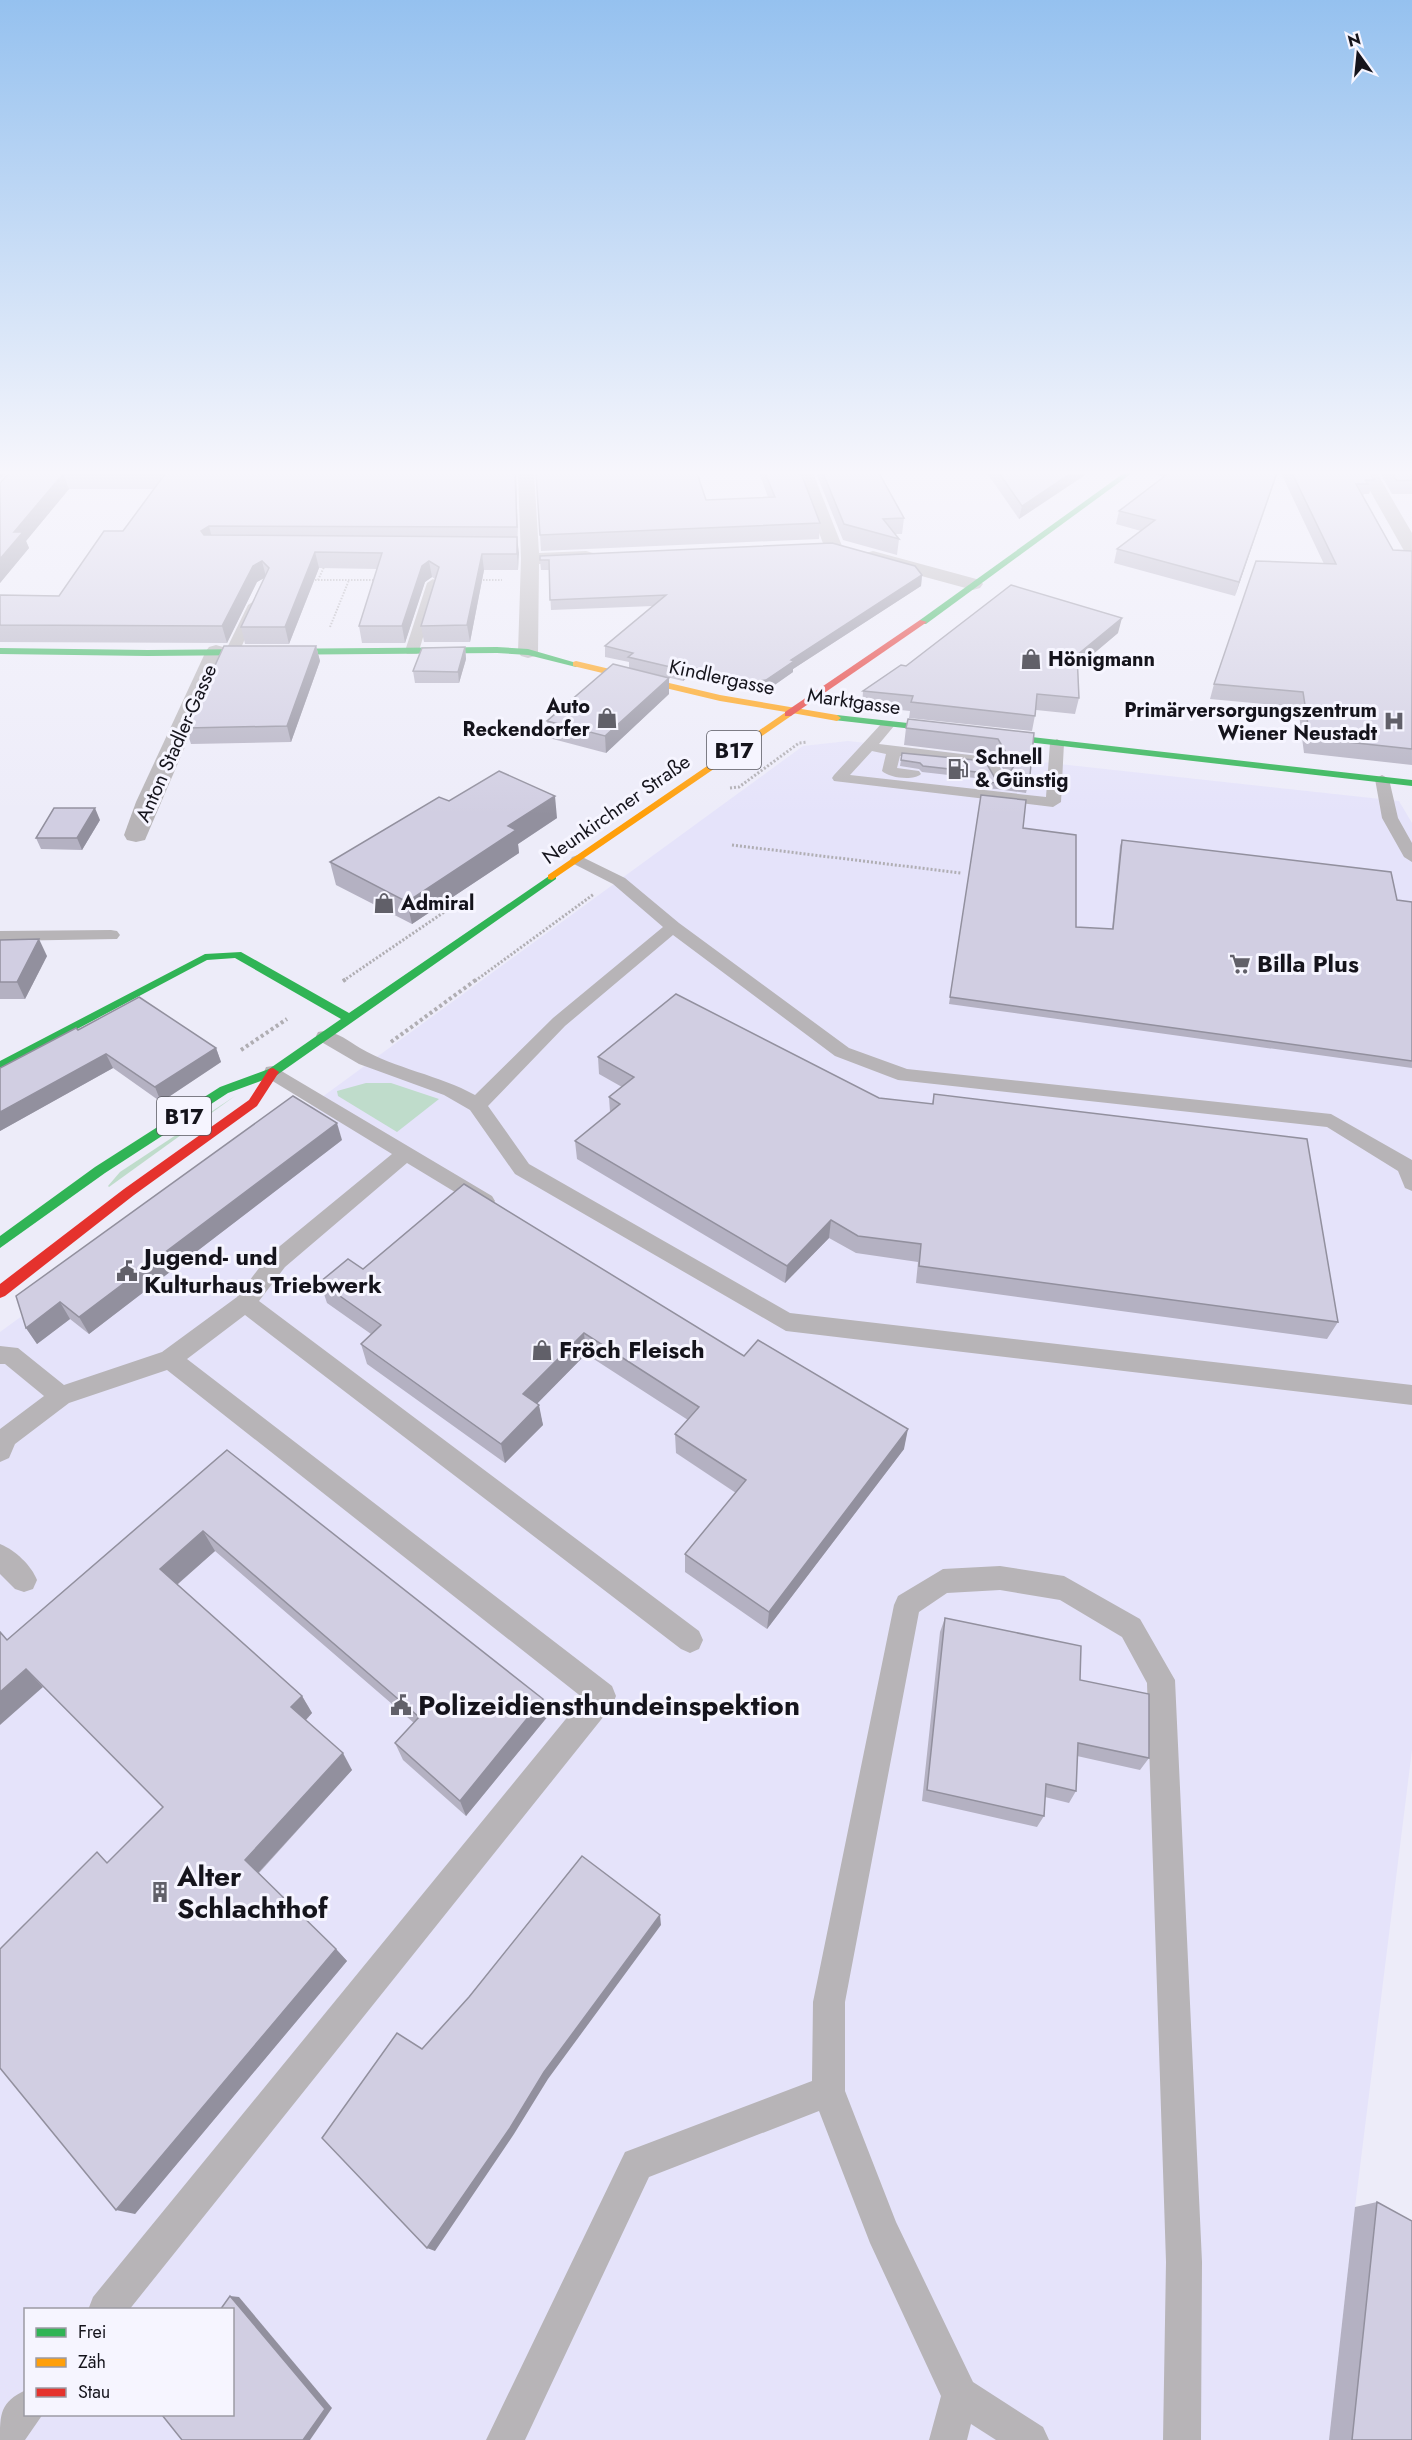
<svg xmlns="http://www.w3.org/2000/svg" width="1412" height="2440" font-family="Jost,sans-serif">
<rect width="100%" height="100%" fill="#edecf9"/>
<!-- built -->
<path fill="#e5e3fa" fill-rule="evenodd" d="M848 741 1399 801 1412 823V1750L1355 2207 1412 2237 1394 2440H0V1332L803 746ZM26 2310H232V2414H26Z"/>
<!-- green -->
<g fill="#bfdccb">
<polygon points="366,1083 391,1083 439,1099 397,1132 338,1096 337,1091"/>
<polygon points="235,1096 109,1187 108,1186 120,1172"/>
</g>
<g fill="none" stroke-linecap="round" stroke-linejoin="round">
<!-- path-far2 -->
<g stroke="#b0aeb3" stroke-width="2" stroke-dasharray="1.5 1.5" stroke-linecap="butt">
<polyline points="312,580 376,580"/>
<polyline points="318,580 325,565"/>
<polyline points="477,580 502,580"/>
<polyline points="330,627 349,580"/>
</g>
<!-- path-far1 -->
<g stroke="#b0aeb3" stroke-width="3" stroke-dasharray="2 2" stroke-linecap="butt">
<polyline points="730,788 739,787 799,743 807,742"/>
<polyline points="732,845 961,873"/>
<polyline points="343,981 453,906"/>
<polyline points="475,981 594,894"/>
</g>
<!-- path -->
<g stroke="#b0aeb3" stroke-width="4" stroke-dasharray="3 3" stroke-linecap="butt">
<polyline points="343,981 346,979"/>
<polyline points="391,1042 477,979"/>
<polyline points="241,1050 287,1019"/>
</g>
<!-- lane -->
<g fill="#b7b4b7" fill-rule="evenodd">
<polygon points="433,579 439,583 419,651 417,654 407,654 405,651 427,583"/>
<polygon points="254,601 260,605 240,650 233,654 228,653 226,650 248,605"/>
<path d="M887 722 894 726 879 744 995 758 1009 784 1007 787H997L985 765 900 756 897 768 919 771 921 774C914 781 889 778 882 771L886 754 872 751 850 775 1046 797 1050 743 1057 739 1064 743 1061 802 1053 807 834 781 832 778 834 775 882 723Z"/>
<polygon points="1382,775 1389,779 1398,818 1412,843 1412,862 1404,857 1382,818 1375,779"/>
<path d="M578 855 625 878 679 923 849 1048 907 1069 1331 1114 1412 1160V1191L1405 1188 1398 1171 1327 1127 898 1080 835 1056 673 935 565 1026 488 1106 529 1164 790 1313 1412 1385V1405L786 1331 515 1174 470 1110 444 1095 359 1064 318 1040 316 1036 318 1032C333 1028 348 1041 360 1048 396 1069 439 1075 475 1095L553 1018 663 927 613 884 572 863 570 860 572 857Z"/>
<polygon points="111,930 117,931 120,935 117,939 0,941 0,931"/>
<polygon points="273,1066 492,1196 495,1201 492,1206 485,1209 478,1206 407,1163 285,1267 259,1301 699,1631 703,1640 699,1649 690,1653 681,1649 245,1315 187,1359 612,1686 616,1696 612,1706 129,2310 88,2310 93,2297 583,1698 167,1370 69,1403 15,1444 9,1458 0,1462 0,1429 44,1396 5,1364 0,1364 0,1346 18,1348 64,1385 162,1352 237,1297 269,1255 392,1154 266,1077 264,1072 266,1067"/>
<path d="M0 1544C15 1550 31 1565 37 1580L33 1589 24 1592 15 1589 0 1574Z"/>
<polygon points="1000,1566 1064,1576 1140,1619 1175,1680 1202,2262 1201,2440 1163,2440 1166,2262 1147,1683 1122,1637 1060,1600 1000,1590 947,1593 919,1612 845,2002 845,2091 896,2222 973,2382 1043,2427 1049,2440 996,2440 971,2424 967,2440 929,2440 941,2396 870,2243 819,2111 649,2177 525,2440 486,2440 625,2152 812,2081 813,2002 894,1605 898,1596 943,1569"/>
<path d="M26 2390V2414H43L25 2440H0C0 2414 0 2402 26 2390Z"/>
</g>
<!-- street -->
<g fill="#b7b4b7" fill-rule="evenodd">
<polygon points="518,473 534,473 539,553 586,551 593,553 595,557 593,561 586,563 539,564 538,652 535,656 528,658 521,656 518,652 521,559"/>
<polygon points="797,473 813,473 842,546 839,550 827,550 824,546"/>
<polygon points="1360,473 1377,473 1412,533 1412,554 1406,553 1403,549"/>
<polygon points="873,551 980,580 983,584 980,588 973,590 866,561 864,557 866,553"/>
<polygon points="216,645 223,647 226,651 145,840 136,842 127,840 124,835 136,802 206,651 209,647"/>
</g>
<!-- fast -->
<g fill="#30b455" fill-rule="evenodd">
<polygon points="1124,473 1132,473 926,624 920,624 920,620"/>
<polygon points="497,647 528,649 580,664 576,667 528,655 497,653 148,656 0,654 0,648 148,650"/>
<polygon points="837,715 1412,780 1412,786 834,720 834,716"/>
<polygon points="552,874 556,875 556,879 277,1075 228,1093 105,1173 0,1248 0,1236 95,1167 220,1087 269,1069 341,1019 235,958 207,960 0,1070 0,1061 205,954 241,952 349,1013"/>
</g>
<!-- slow -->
<polygon fill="#ff9f0a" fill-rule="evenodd" points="576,661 720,695 837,715 841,718 837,721 792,713 791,716 552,880 548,879 548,875 786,712 720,701 573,666 573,662"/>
<!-- jam -->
<g fill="#e5322d" fill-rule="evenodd">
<polygon points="920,620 927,622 791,716 785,716 785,712"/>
<polygon points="273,1068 279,1072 257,1106 134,1195 5,1296 0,1298 0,1284 124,1189 249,1100 269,1069"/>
</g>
</g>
<!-- wall -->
<g fill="#b4b1c2">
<polygon points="9,473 516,473 518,570 484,570 470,642 424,642 421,626 435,579 432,577 425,582 405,643 362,643 359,626 377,569 319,568 289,644 245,644 241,627 264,578 257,582 227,643 0,642 0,595 59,596 123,531 154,489 69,489 26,541 29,548 0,583 0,483"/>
<polygon points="759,473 801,473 820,523 819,539 541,551 540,535 706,500 768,497"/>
<polygon points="816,473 879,473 904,518 902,534 895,534 899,539 897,555 843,540"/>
<polygon points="987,473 1088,473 1019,519"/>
<polygon points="1149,473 1277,473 1235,596 1114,563 1117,549 1141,531 1116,524 1119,511 1164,477"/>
<polygon points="1281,473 1370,473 1374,480 1369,494 1364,494 1363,496 1393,550 1412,551 1412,765 1304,753 1298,707 1210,699 1214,684 1324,564"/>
<polygon points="1380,473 1412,473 1412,494 1392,494"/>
<polygon points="540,560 922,575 921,586 793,669 793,672 766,691 752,693 688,677 683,681 629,668 629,662 605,657 605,646 653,606 551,610 549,570 541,570"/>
<polygon points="1118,633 1078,667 1079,698 1075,714 1036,710 1032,731 909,718 910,711 862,706 863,691 906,666"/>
<polygon points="316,646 320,661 291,742 191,744 186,728"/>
<polygon points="465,647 466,659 459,683 415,683 413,671"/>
<polygon points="669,694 606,753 549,738 547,721"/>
<polygon points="906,728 1034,733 1030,775 1026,793 997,789 1000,772 1005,772 995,756 904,745"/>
<polygon points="901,760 985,761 998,783 997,789 982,788 984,779 922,772 919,769 900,766"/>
<polygon points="981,795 1023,828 1076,927 1112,929 1120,846 1122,840 1397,900 1412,902 1412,1068 949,1004"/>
<polygon points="449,801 557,818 518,844 519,853 412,924 336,885 330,862"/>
<polygon points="100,820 82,850 41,849 36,838"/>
<polygon points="0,940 47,956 25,999 0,999"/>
<polygon points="78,1030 216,1048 221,1062 161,1102 113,1068 0,1131 0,1068"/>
<polygon points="598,1057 879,1098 932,1104 934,1094 1338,1322 1327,1339 916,1283 918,1262 856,1253 829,1238 785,1283 577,1159 575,1141 610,1112 609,1097 622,1087 599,1074"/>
<polygon points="342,1140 89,1334 70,1319 37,1344 26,1328 16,1296"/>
<polygon points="363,1269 744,1356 904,1449 767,1629 685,1572 685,1554 736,1493 676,1453 675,1434 688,1420 586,1354 537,1403 543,1425 505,1463 367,1364 361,1344 371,1334 327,1303 320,1282"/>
<polygon points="227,1450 548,1716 466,1816 403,1760 395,1743 414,1723 215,1551 177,1585 302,1696 312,1713 306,1720 352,1770 259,1873 336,1949 347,1961 135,2214 109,1862 163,1807 7,1640"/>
<polygon points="945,1618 1080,1680 1149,1758 1140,1770 1077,1756 1076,1791 1069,1803 1045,1797 1044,1816 1037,1827 922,1801 940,1632"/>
<polygon points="1377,2202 1412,2440 1329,2440 1355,2207"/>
</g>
<!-- shaded-wall -->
<g fill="#92909e">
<polygon points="0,473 5,473 0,479"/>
<polygon points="515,473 516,473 518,543 517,527"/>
<polygon points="1071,473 1088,473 1019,519 1022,506"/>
<polygon points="1277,473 1235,596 1239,582"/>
<polygon points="63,474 69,489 26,541 29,548 0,583 0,559 14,532"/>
<polygon points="209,526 213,542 206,547 201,531"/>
<polygon points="517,537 519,553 518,570 517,554"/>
<polygon points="315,552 319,568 289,644 285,627"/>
<polygon points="482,554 484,570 470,642 467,625"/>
<polygon points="262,561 266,577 257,582 227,643 222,626 253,566"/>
<polygon points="429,561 432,577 425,582 405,643 402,626 422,566"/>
<polygon points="922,575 921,586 793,669 793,672 766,691 752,693 753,682 791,660"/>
<polygon points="1122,618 1118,633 1074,670 1077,655"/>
<polygon points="316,646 320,661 291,742 287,726"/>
<polygon points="465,647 466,659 459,683 458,672"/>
<polygon points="687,666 688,677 683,681 683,670"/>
<polygon points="669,678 669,694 606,753 605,736"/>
<polygon points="555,796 557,818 518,844 519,853 412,924 407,902 508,826"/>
<polygon points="95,808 100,820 82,850 77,838"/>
<polygon points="39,939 47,956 25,999 17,982"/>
<polygon points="216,1048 221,1062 161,1102 155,1087"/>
<polygon points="106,1054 113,1068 0,1131 0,1112"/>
<polygon points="337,1123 342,1140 89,1334 79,1317"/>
<polygon points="831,1220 829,1238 785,1283 787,1266"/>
<polygon points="60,1302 70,1319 37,1344 26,1328"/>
<polygon points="584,1333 586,1354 527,1414 523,1394"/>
<polygon points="539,1405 543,1425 505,1463 501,1444"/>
<polygon points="908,1429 904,1449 767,1629 769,1612"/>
<polygon points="203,1531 215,1551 173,1588 160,1569"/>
<polygon points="26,1669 43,1687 0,1725 0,1692"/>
<polygon points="302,1696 312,1713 302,1724 291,1707"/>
<polygon points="543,1699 548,1716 466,1816 460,1801"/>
<polygon points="343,1753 352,1770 258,1873 245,1860"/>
<polygon points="660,1915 661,1925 548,2079 514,2134 435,2251 427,2248 544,2072"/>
<polygon points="336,1949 347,1961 135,2214 116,2210"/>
<polygon points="230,2296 239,2297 332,2408 310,2440 303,2440"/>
</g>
<!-- building -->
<g fill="#d1cee2" stroke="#92909e" stroke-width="1.5">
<polygon points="9,473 515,473 517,527 209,526 201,531 204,535 517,537 517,554 482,554 467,625 421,626 439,567 429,561 422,566 402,626 359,626 382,553 315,552 285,627 241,627 269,568 262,561 253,566 222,626 0,625 0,595 59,596 104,531 123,531 165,474 63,474 14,532 23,532 0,559 0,483"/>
<polygon points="536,473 697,473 706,500 775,497 765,473 801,473 820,523 540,535"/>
<polygon points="823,473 879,473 904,518 883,519 899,539 844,524"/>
<polygon points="999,473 1071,473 1022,506"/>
<polygon points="1169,473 1277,473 1239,582 1117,549 1155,520 1119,511"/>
<polygon points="1292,473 1370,473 1374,480 1365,480 1368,484 1356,484 1393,550 1412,551 1412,749 1310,738 1303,692 1214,684 1256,561 1336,564"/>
<polygon points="1392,473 1412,473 1412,480 1397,481"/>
<polygon points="832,543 915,566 922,575 791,660 794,661 766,680 753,682 687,666 683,670 628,657 633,653 605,646 666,595 550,600 549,560 540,560 540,556"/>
<polygon points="1011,585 1122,618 1077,655 1079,698 1037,694 1035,716 911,702 913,696 863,691 901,665 906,666"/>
<polygon points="224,646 316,646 287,726 186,728"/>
<polygon points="465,647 458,672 413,671 422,648"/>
<polygon points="613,664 669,678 605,736 547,721"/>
<polygon points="908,719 1034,733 1030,775 1000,772 1010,772 1014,766 998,739 906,728"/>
<polygon points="902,753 985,761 998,783 983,782 985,773 923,766 920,763 901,760"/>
<polygon points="499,771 555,796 508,826 516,830 407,902 330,862 439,797 449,801"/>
<polygon points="981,795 1026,800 1023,828 1076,835 1076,927 1113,929 1122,840 1391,872 1397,900 1412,902 1412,1061 950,997"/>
<polygon points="54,808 95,808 77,838 36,838"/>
<polygon points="39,939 17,982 0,982 0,940"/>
<polygon points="676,994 879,1098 933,1104 934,1094 1307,1139 1338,1322 919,1266 921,1244 858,1236 831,1220 787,1266 575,1141 620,1104 609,1097 634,1077 598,1057"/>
<polygon points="139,997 216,1048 155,1087 106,1054 0,1112 0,1068 76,1028 78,1030"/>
<polygon points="293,1096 337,1123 79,1317 60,1302 26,1328 16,1296"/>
<polygon points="464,1184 744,1356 758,1340 908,1429 769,1612 685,1554 746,1480 675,1434 699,1407 584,1333 523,1394 539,1405 501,1444 361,1344 381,1325 320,1282 348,1259 363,1269"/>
<polygon points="227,1450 543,1699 460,1801 395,1743 419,1717 203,1531 160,1569 302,1696 291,1707 343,1753 245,1860 336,1949 116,2210 0,2068 0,1949 97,1852 107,1863 163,1807 26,1669 0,1692 0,1632 7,1640"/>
<polygon points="945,1618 1081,1646 1080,1680 1149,1694 1149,1758 1078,1743 1076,1791 1046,1784 1044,1816 927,1790"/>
<polygon points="582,1856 660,1915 544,2072 510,2128 427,2248 322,2138 397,2033 422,2049 469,1997"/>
<polygon points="1377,2202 1412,2221 1412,2440 1352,2440"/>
<polygon points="230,2296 325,2409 303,2440 182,2440 162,2415 232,2415 232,2310 220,2310"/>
</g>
<!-- sky -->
<linearGradient id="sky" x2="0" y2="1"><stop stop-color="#95c1ef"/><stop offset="0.58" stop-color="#f7f6fc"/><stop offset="1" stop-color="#f7f6fc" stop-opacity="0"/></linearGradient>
<rect width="1412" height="815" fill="url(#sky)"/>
<!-- icons -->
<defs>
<symbol id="shop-bare" viewBox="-9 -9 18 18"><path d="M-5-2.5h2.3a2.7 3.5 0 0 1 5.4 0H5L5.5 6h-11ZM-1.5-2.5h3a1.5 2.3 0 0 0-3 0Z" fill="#616069" stroke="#f6f5ff" stroke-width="2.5" paint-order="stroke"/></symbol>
<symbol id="hospital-bare" viewBox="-9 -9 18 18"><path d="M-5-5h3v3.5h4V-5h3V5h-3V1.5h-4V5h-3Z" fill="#616069" stroke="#f6f5ff" stroke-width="2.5" paint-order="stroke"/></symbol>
<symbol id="fuel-bare" viewBox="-9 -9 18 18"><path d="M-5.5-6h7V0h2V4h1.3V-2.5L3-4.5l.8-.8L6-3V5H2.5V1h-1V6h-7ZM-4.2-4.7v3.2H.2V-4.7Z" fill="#616069" stroke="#f6f5ff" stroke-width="2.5" paint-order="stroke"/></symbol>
<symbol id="supermarket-bare" viewBox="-9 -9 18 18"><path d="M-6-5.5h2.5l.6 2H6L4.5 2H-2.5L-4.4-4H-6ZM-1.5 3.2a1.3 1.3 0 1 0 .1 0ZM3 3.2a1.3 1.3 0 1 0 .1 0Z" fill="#616069" stroke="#f6f5ff" stroke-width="2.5" paint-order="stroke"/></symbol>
<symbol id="civic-bare" viewBox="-9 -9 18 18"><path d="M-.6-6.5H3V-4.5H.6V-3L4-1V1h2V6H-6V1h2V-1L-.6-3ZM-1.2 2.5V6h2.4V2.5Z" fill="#616069" stroke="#f6f5ff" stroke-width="2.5" paint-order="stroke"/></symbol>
<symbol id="building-bare" viewBox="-9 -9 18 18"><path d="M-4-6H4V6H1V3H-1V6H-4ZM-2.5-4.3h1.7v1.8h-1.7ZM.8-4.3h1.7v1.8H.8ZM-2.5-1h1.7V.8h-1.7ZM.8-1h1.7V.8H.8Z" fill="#616069" stroke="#f6f5ff" stroke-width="2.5" paint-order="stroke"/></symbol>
</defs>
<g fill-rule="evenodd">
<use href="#shop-bare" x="1016" y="644" width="30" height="30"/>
<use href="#shop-bare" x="592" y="703" width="30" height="30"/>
<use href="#hospital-bare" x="1379" y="706" width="30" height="30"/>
<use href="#fuel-bare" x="943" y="754" width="30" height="30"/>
<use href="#shop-bare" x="369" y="888" width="30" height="30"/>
<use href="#supermarket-bare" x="1225" y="949" width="30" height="30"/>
<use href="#civic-bare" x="112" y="1256" width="30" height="30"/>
<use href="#shop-bare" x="527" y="1335" width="30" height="30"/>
<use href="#civic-bare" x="386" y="1690" width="30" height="30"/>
<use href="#building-bare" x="145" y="1877" width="30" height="30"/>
</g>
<g text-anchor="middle" stroke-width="6" stroke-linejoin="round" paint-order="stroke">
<!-- far-poi labels -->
<g font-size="20" font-weight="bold" fill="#15141c" stroke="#f6f5ff" text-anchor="start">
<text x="1048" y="666">Hönigmann</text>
<text x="590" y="713" text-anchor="end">Auto<tspan x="590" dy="23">Reckendorfer</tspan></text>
<text x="1377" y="717" text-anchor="end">Primärversorgungszentrum<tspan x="1377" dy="23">Wiener Neustadt</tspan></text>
<text x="975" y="764">Schnell<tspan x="975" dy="23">&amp; Günstig</tspan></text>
<text x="401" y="910">Admiral</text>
</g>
<!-- far-street labels -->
<g font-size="20" fill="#15141c" stroke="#f6f5ff">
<text transform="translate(722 677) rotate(12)" y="7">Kindlergasse</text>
<text transform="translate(854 701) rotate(8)" y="7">Marktgasse</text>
<text transform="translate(176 743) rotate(-66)" y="7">Anton Stadler-Gasse</text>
<text transform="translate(616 809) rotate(-35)" y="7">Neunkirchner Straße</text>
</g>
<!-- shield labels -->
<g fill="#f6f5ff" stroke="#585860" stroke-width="1.5">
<rect x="707" y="731" width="54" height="38" rx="4.5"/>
<rect x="157" y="1097" width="54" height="38" rx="4.5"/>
</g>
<g font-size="22" font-weight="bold" fill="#15141c">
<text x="734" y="758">B17</text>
<text x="184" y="1124">B17</text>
</g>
<!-- poi labels -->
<g font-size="24" font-weight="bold" fill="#15141c" stroke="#f6f5ff" text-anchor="start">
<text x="1257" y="972">Billa Plus</text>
<text x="144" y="1265">Jugend- und<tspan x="144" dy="28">Kulturhaus Triebwerk</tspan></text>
<text x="559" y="1358">Fröch Fleisch</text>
</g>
<!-- near-poi labels -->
<g font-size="28" font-weight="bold" fill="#15141c" stroke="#f6f5ff" text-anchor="start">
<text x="418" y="1715">Polizeidiensthundeinspektion</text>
<text x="177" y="1886">Alter<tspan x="177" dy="32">Schlachthof</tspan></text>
</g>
</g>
<!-- legend -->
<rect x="24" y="2308" width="210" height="108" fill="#f6f5ff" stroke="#9c9ba4" stroke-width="1.5"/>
<rect x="36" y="2328" width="30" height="9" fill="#30b455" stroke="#9c9ba4" stroke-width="1.5"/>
<text x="78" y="2338" font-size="18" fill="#15141c">Frei</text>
<rect x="36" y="2358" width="30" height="9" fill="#ff9f0a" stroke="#9c9ba4" stroke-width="1.5"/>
<text x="78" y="2368" font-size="18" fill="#15141c">Zäh</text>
<rect x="36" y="2388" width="30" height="9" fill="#e5322d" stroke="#9c9ba4" stroke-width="1.5"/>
<text x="78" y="2398" font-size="18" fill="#15141c">Stau</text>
<!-- north arrow -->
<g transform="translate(1358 54) rotate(345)" stroke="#f6f5ff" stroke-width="4.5" paint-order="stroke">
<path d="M0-4.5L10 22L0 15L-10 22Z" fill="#15141c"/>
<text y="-9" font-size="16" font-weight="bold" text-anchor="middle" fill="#15141c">N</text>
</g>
</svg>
